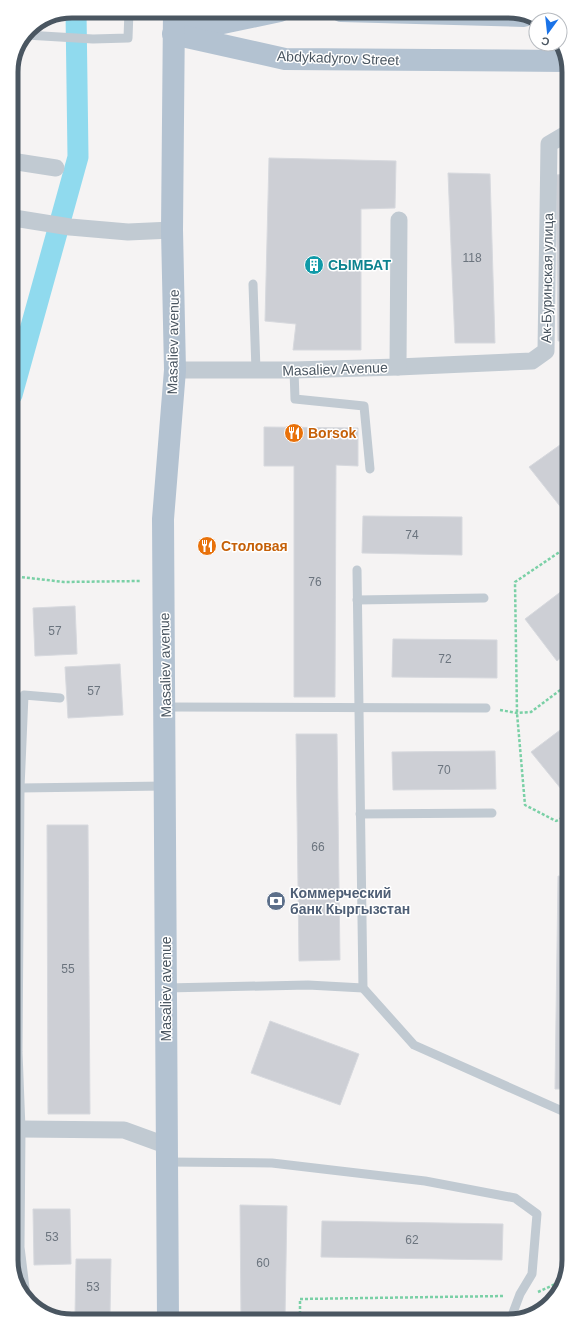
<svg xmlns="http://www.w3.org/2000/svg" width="580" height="1332" font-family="Arial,sans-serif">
<rect width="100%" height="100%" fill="#f5f3f3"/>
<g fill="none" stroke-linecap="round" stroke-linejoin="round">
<!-- canal -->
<polyline stroke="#90daee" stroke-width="21" points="12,395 78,157 76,11"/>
</g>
<!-- building -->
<g fill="#cdcfd5" stroke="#d7d9de">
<polygon points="269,158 396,161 395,208 361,209 361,350 293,350 296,324 265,321"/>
<polygon points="448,173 490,174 495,343 455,343"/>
<polygon points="566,174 566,341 558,341 556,175"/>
<polygon points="264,427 358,428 358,466 336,465 335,697 294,697 294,466 264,466"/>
<polygon points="567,440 567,507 563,510 529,467"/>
<polygon points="363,516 462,517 462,555 362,553"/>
<polygon points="567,587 567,652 557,661 525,619"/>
<polygon points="75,606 77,654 35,656 33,608"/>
<polygon points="393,639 497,640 497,678 392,677"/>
<polygon points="120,664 123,715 68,718 65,667"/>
<polygon points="568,724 568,794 566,795 531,752"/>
<polygon points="296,734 337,734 340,960 299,961"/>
<polygon points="495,751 496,789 393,790 392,752"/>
<polygon points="47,825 88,825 90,1114 48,1114"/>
<polygon points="558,876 568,877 569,1089 555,1089"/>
<polygon points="270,1021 359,1054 340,1105 251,1073"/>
<polygon points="240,1205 287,1206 285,1319 241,1320"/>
<polygon points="33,1209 70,1209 71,1264 34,1265"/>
<polygon points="322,1221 503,1224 502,1260 321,1257"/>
<polygon points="76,1259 111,1259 110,1316 75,1315"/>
</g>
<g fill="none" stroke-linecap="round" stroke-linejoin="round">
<!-- path -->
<g stroke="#7ad0a6" stroke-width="2.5" stroke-dasharray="3 2" stroke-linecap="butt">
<polyline points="567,547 515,582 517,713 525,805 556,821 568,815"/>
<polyline points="12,576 64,582 140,581"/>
<polyline points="500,710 517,713 531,712 567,685"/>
<polyline points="538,1292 562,1281"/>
<polyline points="300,1319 300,1299 504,1296"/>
</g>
<!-- service -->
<g stroke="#c1cad2" stroke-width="9">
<polyline points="26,35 93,39 128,38 129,11"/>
<polyline points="253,284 256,370"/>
<polyline points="294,370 295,399 364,406 370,469"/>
<polyline points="357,570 363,988 414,1045 569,1114"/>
<polyline points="357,600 484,598"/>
<polyline points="165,707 486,708"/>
<polyline points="20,788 165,786"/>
<polyline points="360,814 492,813"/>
<polyline points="166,988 308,985 363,988"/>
<polyline points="168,1162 272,1163 425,1181 515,1198 537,1214 532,1274 520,1294 511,1318"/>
<polyline points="26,1296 20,1247 21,1129 18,1052 20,788 24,695 60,698"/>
</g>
<!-- minor -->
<g stroke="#c1cad2" stroke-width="17">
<polyline points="11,161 56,168"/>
<polyline points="14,218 70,227 128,232 172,230"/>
<polyline points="398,367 532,361 546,351 549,144 566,134"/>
<polyline points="175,370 294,370 398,367 399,220"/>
<polyline points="21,1129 124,1130 168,1146"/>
</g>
<!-- primary -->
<g stroke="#b3c2d1" stroke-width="22">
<polyline points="341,11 524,16"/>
<polyline points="180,32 280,11"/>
<polyline points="173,34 285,59 566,61"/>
<polyline points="168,1320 163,519 175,370 172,230 174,11"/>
</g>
</g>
<!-- icons -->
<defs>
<symbol id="building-disc" viewBox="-11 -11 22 22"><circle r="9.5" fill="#0f9aa8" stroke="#fff"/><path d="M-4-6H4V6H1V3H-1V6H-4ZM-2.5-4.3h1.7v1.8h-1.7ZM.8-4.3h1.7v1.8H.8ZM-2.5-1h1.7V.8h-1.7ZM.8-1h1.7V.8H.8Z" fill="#fff"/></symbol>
<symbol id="restaurant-disc" viewBox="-11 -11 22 22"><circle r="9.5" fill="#e8710a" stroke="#fff"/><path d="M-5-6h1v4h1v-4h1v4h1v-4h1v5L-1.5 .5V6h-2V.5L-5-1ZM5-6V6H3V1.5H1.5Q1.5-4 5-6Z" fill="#fff"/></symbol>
<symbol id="bank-disc" viewBox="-11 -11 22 22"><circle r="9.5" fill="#5c6f8a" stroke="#fff"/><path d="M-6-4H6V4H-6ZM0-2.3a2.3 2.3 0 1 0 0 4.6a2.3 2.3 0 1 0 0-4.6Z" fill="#fff"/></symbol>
</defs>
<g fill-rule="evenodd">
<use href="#building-disc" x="303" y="254" width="22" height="22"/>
<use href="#restaurant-disc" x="283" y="422" width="22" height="22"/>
<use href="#restaurant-disc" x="196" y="535" width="22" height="22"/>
<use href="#bank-disc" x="265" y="890" width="22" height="22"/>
</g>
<g text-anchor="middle" stroke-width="3" stroke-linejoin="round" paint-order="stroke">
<!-- number labels -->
<g font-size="12" fill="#6b747e">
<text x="472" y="262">118</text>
<text x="412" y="539">74</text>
<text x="315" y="586">76</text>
<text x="55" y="635">57</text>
<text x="445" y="663">72</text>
<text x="94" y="695">57</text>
<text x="444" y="774">70</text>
<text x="318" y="851">66</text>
<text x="68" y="973">55</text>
<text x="52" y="1241">53</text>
<text x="412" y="1244">62</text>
<text x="263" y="1267">60</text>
<text x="93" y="1291">53</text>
</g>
<!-- street labels -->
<g font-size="14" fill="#4a5661" stroke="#fff">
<text transform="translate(338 58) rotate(2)" y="5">Abdykadyrov Street</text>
<text transform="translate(547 278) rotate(-89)" y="5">Ак-Буринская улица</text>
<text transform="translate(173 342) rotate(-89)" y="5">Masaliev avenue</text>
<text transform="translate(335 369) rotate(-2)" y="5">Masaliev Avenue</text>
<text transform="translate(165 665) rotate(-91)" y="5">Masaliev avenue</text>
<text transform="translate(166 989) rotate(-90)" y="5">Masaliev avenue</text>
</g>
<!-- culture labels -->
<g font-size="14" font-weight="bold" fill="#0d838f" stroke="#fff" text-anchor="start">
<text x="328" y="270">СЫМБАТ</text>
</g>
<!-- food labels -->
<g font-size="14" font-weight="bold" fill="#c56008" stroke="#fff" text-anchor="start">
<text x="308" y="438">Borsok</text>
<text x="221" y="551">Столовая</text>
</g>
<!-- service labels -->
<g font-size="14" font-weight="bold" fill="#4e5e75" stroke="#fff" text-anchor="start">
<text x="290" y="898">Коммерческий<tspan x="290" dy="16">банк Кыргызстан</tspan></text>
</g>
</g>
<!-- crop -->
<path d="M0 0H580V1332H0ZM72 18H508A54 54 0 0 1 562 72V1260A54 54 0 0 1 508 1314H72A54 54 0 0 1 18 1260V72A54 54 0 0 1 72 18Z" fill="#fff" fill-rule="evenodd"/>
<path fill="none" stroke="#4a5661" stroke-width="5" d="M72 18H508A54 54 0 0 1 562 72V1260A54 54 0 0 1 508 1314H72A54 54 0 0 1 18 1260V72A54 54 0 0 1 72 18Z"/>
<!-- north arrow -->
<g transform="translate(548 32) rotate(195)"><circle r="19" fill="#ffffff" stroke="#b7bbc0"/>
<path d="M0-3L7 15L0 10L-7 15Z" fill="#1a73e8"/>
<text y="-6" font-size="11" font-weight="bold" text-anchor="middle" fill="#4a5661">С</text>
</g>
</svg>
